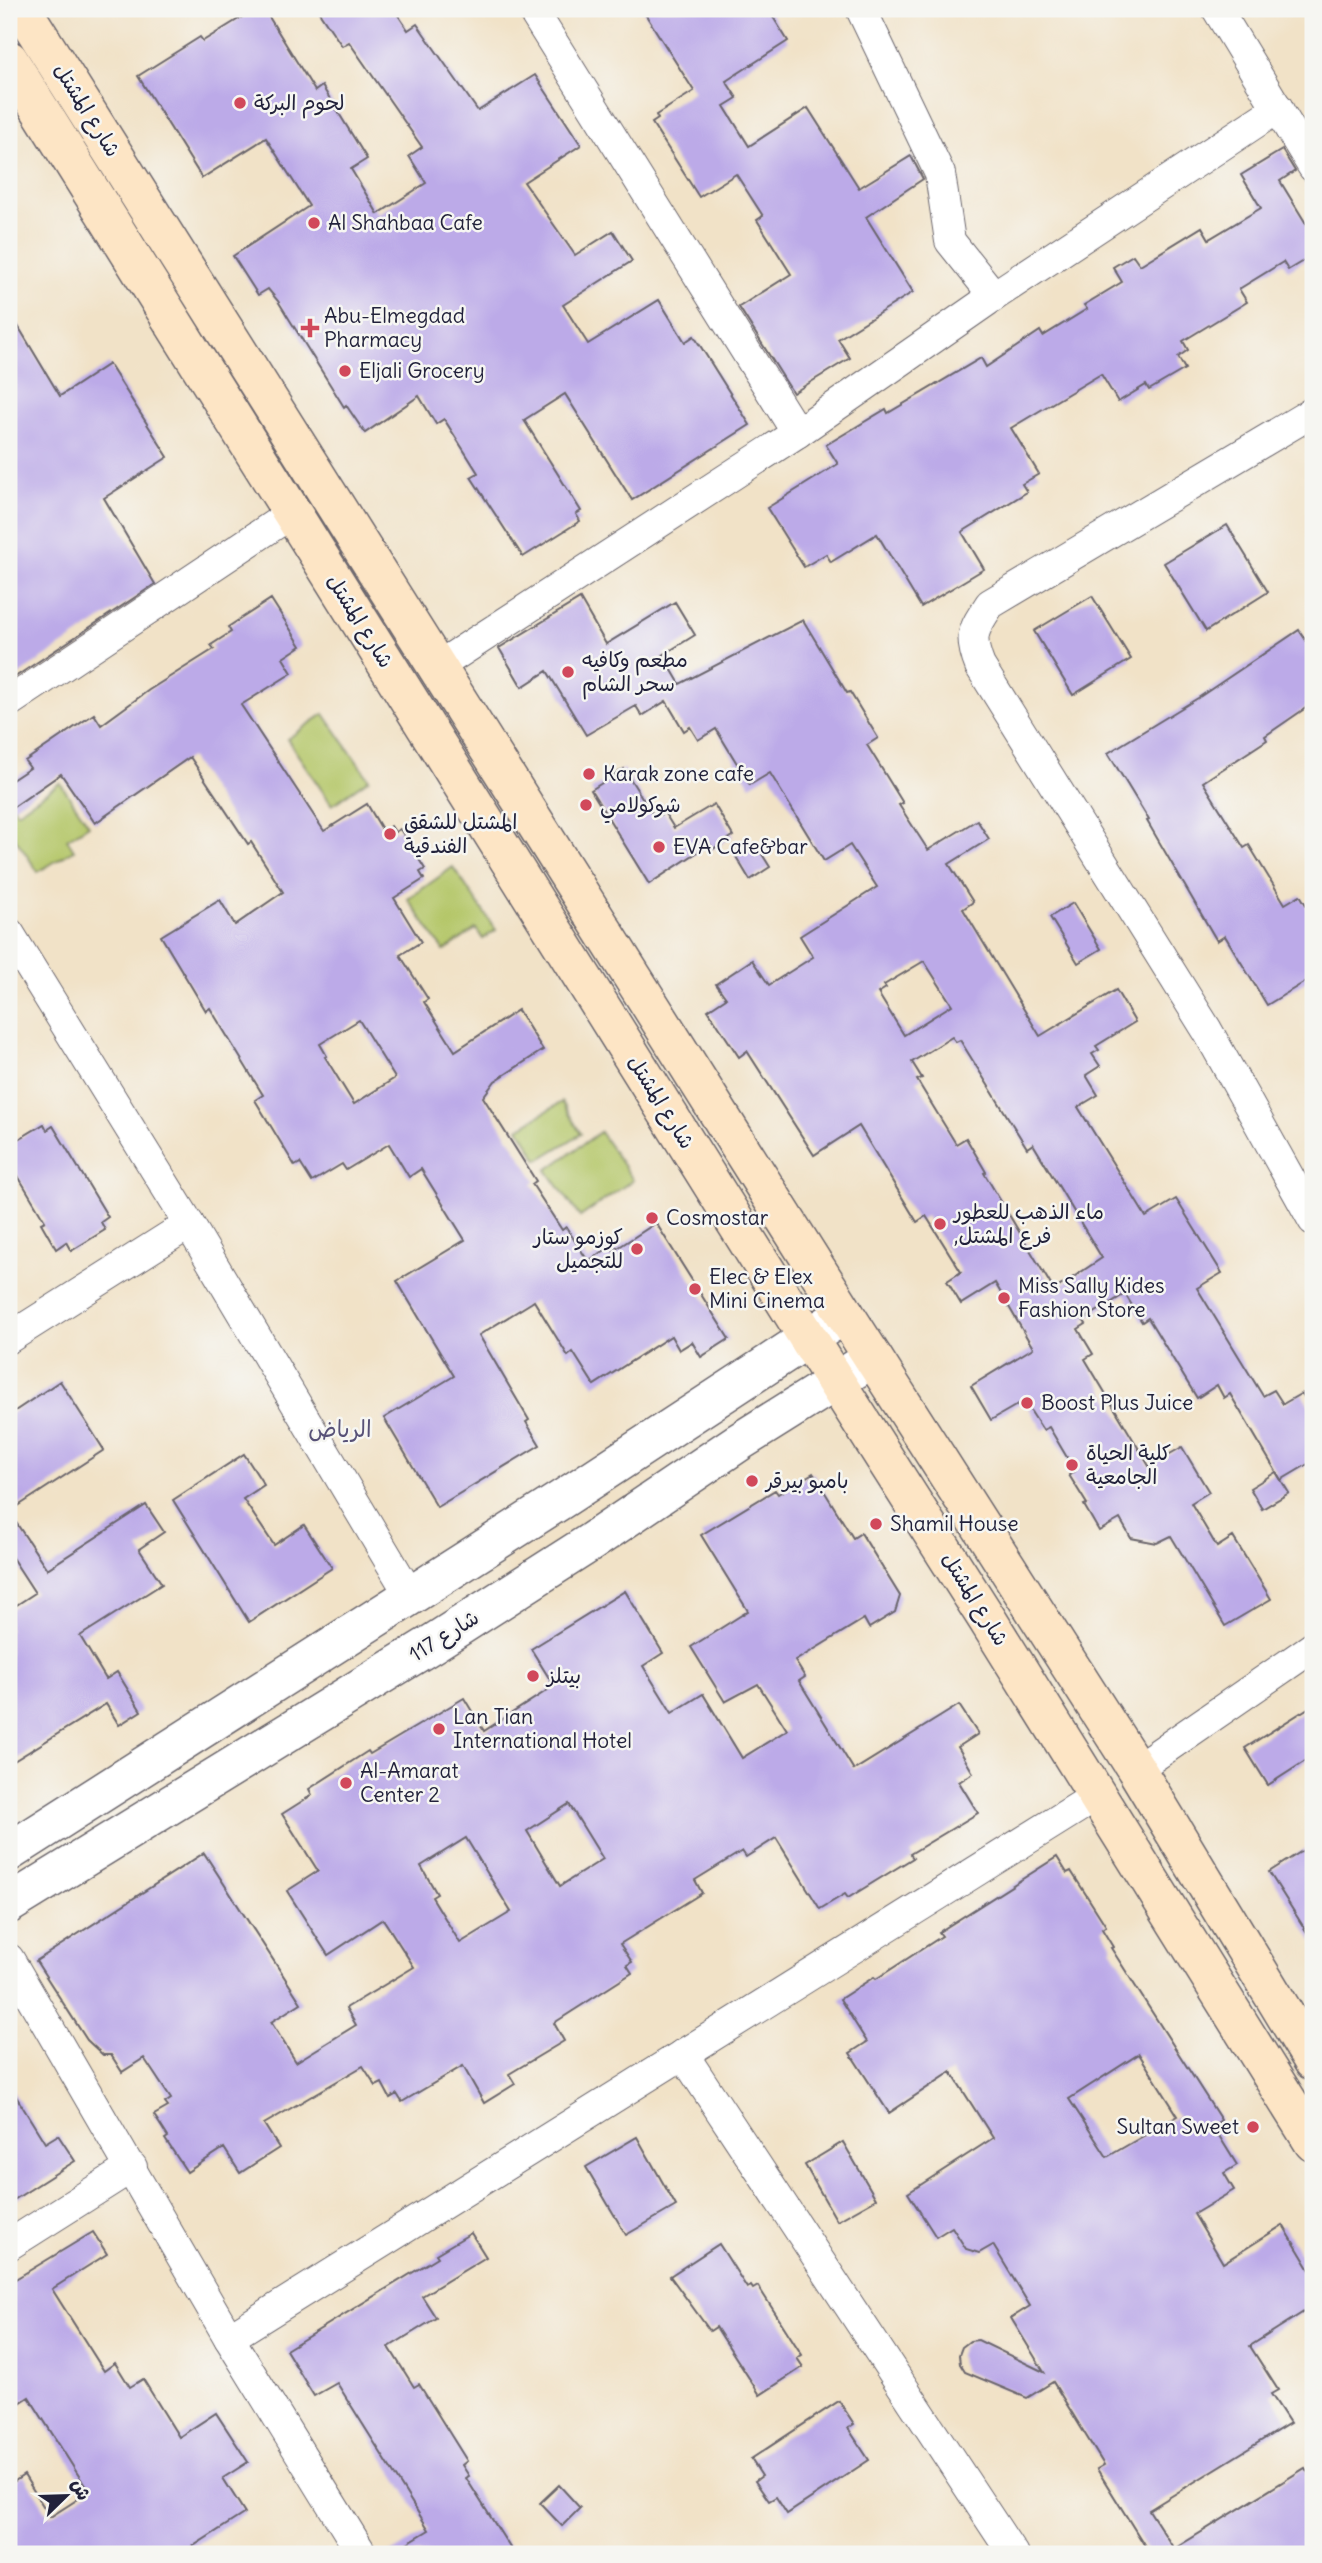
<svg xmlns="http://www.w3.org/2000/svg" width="1322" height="2563" font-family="Delius,'Playpen Sans Arabic',sans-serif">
<rect width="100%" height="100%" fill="#f6f6f2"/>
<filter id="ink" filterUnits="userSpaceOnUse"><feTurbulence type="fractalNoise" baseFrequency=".0143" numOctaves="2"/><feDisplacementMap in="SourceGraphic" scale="14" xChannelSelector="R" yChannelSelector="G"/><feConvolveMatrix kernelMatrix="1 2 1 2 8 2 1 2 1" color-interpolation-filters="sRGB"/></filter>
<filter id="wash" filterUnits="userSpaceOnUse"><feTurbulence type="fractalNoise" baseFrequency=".00686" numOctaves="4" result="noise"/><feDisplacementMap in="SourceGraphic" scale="28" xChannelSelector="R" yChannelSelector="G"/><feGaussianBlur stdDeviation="1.57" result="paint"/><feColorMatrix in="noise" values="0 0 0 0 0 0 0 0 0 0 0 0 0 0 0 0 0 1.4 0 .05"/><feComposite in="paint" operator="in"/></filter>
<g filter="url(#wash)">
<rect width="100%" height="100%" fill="#f1e2c7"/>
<!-- green -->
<g fill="#b5c76a" stroke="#6c7452" stroke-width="2">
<polygon points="324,714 369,779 332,805 287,739"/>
<polygon points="60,783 89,825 67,839 74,850 38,872 9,829 9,800 17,812"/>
<polygon points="453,867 496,930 483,939 476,929 444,951 408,899"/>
<polygon points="562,1102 581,1134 538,1160 519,1128"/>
<polygon points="600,1132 633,1180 580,1217 547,1170"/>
</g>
<g id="blocks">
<!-- building -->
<g fill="#bcaae8" fill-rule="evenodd">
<polygon points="255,9 264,9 315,91 322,86 367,159 351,169 378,214 426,183 409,156 422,147 349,42 342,46 317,9 394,9 408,30 417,24 478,111 535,75 581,145 524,182 575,255 613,231 632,261 563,305 588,344 659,300 685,342 694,336 750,425 632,500 565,394 524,420 581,511 576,514 580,521 523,557 471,477 478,473 444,419 436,424 419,396 365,433 346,405 344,407 278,301 268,289 258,295 233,256 309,206 266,138 202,178 138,76 200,37 203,41"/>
<polygon points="642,9 768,9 788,41 726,81 737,98 724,106 749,146 808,108 859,188 911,156 923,179 866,217 913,292 838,339 850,358 793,393 739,307 791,274 757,220 763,216 736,174 699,197 652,123 658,119 656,115 694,91"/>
<polygon points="1282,150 1295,171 1280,181 1313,235 1313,255 1288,270 1283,262 1239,289 1247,302 1183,341 1188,350 1178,357 1185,369 1149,390 1146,385 1118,402 1101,374 1011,428 1039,474 1022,484 1027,492 962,532 984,569 921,607 877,534 831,562 826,554 804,567 767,508 838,464 826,445 886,409 888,413 981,358 986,367 1040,331 1043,336 1087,309 1084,305 1122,282 1113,267 1133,255 1140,265 1202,227 1209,239 1261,208 1241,175"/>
<polygon points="9,311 60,396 109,364 168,457 104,498 155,584 9,681"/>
<polygon points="1227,525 1268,592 1206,631 1164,563"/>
<polygon points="1092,596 1131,659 1073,695 1034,631"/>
<path d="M271 599 301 646 283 658 292 673 241 705 324 831 367 804 383 831 391 826 395 832 400 829 425 869 420 872 424 879 394 898 421 942 400 955 428 999 424 1002 455 1051 518 1010 543 1050 495 1081 483 1097 536 1181 532 1184 562 1230 566 1227 588 1261 610 1247 613 1251 656 1223 729 1339 701 1357 692 1342 679 1350 671 1336 594 1385 573 1352 568 1356 534 1301 531 1303 479 1335 529 1420 526 1422 540 1445 437 1507 384 1418 454 1376 397 1281 465 1240 421 1169 409 1177 389 1144 346 1170 342 1164 312 1182 300 1163 295 1166 255 1100 263 1095 210 1008 206 1011 161 936 220 900 235 925 283 892 251 842 248 844 190 757 95 823 61 774 9 810V782L30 768 25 761 94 714 101 725 149 690 214 649 211 645 231 632 228 627ZM359 1020 395 1078 354 1104 325 1057 327 1056 320 1044Z"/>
<path d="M580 599 606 644 675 602 695 635 663 655 680 684 803 620 847 693 850 692 878 738 867 745 903 803 899 805 928 850 977 820 989 839 949 864 973 902 963 909 1040 1036 1116 990 1135 1022 1096 1046 1099 1050 1092 1054 1100 1066 1086 1075 1098 1095 1078 1107 1146 1217 1176 1199 1222 1273 1197 1288 1263 1396 1274 1390 1283 1404 1302 1393 1313 1412V1461L1281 1480 1230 1394 1224 1398 1217 1385 1197 1398 1148 1318 1142 1322 1125 1294 1083 1320 1086 1324 1078 1329 1093 1354 1085 1359 1149 1466 1182 1447 1209 1492 1191 1503 1217 1547 1233 1537 1271 1599 1225 1626 1171 1536 1157 1543 1131 1538 1120 1519 1099 1531 1084 1505 1087 1504 1069 1475 1075 1471 1049 1427 1043 1430 1024 1401 991 1420 971 1386 1033 1348 995 1283 961 1304 947 1281 961 1272 926 1216 917 1222 859 1126 814 1155 747 1051 739 1057 708 1010 726 998 716 984 752 960 769 985 813 957 800 936 877 887 850 845 824 861 770 773 750 785 716 729 698 740 690 727 684 731 666 701 642 716 636 706 586 735 547 671 522 687 499 648ZM924 961 952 1005 904 1035 878 993 886 988 884 985ZM952 1037 956 1042 960 1040 1027 1148 1033 1144 1102 1258 1054 1290 984 1173 986 1172 966 1138 956 1144 917 1080 922 1078 912 1062Z"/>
<polygon points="1299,630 1313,651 1313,703 1265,736 1267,740 1203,782 1244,848 1249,845 1285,904 1300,895 1313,916 1313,977 1267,1005 1225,936 1217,941 1147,821 1149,820 1108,753 1198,698"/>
<polygon points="624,769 655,818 664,812 674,828 714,804 733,836 713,849 710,844 649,884 591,790"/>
<polygon points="755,843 770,867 750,880 735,855"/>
<polygon points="1073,903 1101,949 1078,963 1050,917"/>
<polygon points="44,1124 47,1130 53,1126 108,1217 101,1222 105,1230 71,1251 66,1242 56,1249 41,1223 45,1221 9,1161 9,1145"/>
<polygon points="60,1381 104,1450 9,1512 47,1569 146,1505 164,1532 139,1549 162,1584 80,1636 106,1679 117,1672 141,1711 119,1725 106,1704 9,1764 9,1610 35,1593 9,1553 9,1415"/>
<polygon points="244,1454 264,1485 243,1499 274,1545 304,1525 332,1568 249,1622 173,1500"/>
<polygon points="1276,1472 1289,1493 1262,1509 1250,1488"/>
<path d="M813 1473 853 1538 861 1533 900 1596 895 1612 869 1628 864 1619 795 1661 805 1677 799 1681 854 1770 959 1705 978 1734 958 1747 973 1773 959 1782 978 1813 910 1854 913 1858 848 1898 845 1894 820 1909 776 1838 746 1857 742 1851 695 1880 702 1893 620 1944 632 1962 627 1965 632 1973 554 2023 564 2041 509 2074 515 2084 484 2103 463 2066 402 2102 397 2094 390 2098 382 2083 376 2086 363 2066 264 2124 279 2148 240 2173 224 2148 187 2172 165 2139 168 2137 154 2115 168 2107 165 2103 171 2099 144 2058 122 2072 111 2055H103L87 2040 36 1961 204 1853 301 2003 271 2022 296 2062 356 2025 346 2008 414 1967 383 1919 328 1955 287 1891 318 1871 282 1814 312 1795 309 1789 368 1751 370 1754 464 1698 484 1731 554 1686 531 1649 625 1591 663 1653 643 1666 672 1713 703 1694 742 1758 787 1730 758 1684 725 1702 691 1647 748 1611 701 1535 775 1490 778 1494ZM569 1804 603 1859 560 1886 527 1831ZM466 1838 511 1912 460 1943 432 1897 437 1894 421 1866Z"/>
<polygon points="1313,1705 1313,1756 1268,1785 1245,1748"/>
<polygon points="1313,1844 1313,1942 1269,1872"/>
<path d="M1057 1857 1067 1873 1071 1871 1106 1926 1102 1929 1113 1947 1111 1948 1221 2120 1213 2126 1237 2165 1224 2173 1234 2190 1194 2214 1223 2263 1283 2225 1313 2275V2306L1250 2346 1278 2390 1271 2394 1290 2423 1149 2510 1174 2549 1305 2468 1313 2481V2554H1150L1097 2469 1104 2465 1053 2382 1027 2398 965 2372 960 2364 959 2355 962 2347 970 2341 978 2340 1044 2372 1011 2318 1030 2306 993 2245 979 2253 966 2249 952 2227 936 2237 908 2193 993 2138 951 2072 889 2113 850 2053 867 2042 840 1999 874 1977 876 1979 942 1936 939 1932ZM1139 2054 1178 2116 1107 2157 1069 2099Z"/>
<polygon points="9,2085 45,2143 58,2135 75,2161 9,2203"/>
<polygon points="637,2137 676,2206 626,2235 586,2167"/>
<polygon points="843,2142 876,2199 837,2221 805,2165"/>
<polygon points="93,2232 107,2254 52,2289 104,2371 115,2363 130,2387 143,2379 179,2437 216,2413 248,2462 223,2478 245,2513 181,2554 9,2554 9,2485 24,2475 50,2517 89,2492 29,2397 9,2410 9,2283"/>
<polygon points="471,2233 486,2257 422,2296 436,2318 389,2347 414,2387 419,2384 467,2461 462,2465 469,2476 466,2478 514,2554 389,2554 429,2530 337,2383 314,2396 286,2350 438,2257 436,2254"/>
<polygon points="719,2244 747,2288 751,2286 753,2289 758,2286 802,2355 797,2358 803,2367 760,2395 716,2327 710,2331 670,2276"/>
<polygon points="839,2401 854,2424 848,2428 869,2460 787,2514 776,2497 769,2501 755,2481 762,2476 751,2459"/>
<polygon points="559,2485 580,2508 562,2526 540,2503"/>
</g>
</g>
</g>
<g filter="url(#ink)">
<use href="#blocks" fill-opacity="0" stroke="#6a656c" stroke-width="2"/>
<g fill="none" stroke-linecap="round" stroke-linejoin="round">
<defs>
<g id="minor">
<polyline points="532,9 797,433"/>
<polyline points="861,9 940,174 950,241 994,296"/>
<polyline points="1217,9 1313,167"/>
<path d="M1313 412 990 604C973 630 968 636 980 666L1207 1030 1313 1220"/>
<polyline points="437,667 797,433 994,296 1278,108"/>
<polyline points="9,702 292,513"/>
<polyline points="9,933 189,1224 411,1597"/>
<polyline points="9,1338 189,1224"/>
<polyline points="1136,1769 1313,1647"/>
<polyline points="9,1959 229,2338 362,2554"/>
<polyline points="683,2054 1013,2554"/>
<polyline points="9,2245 132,2167"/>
<polyline points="229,2338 1098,1795"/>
</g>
<g id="tertiary">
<polyline points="9,1852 567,1496 845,1314"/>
<polyline points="9,1904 435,1642 588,1544 739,1442 873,1358"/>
</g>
<g id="secondary">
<polyline points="22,9 845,1314 1136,1769 1313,2061"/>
<polyline points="9,60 808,1338 987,1619 1313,2142"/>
</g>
</defs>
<!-- minor casing -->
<use href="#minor" stroke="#6a656c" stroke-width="32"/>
<!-- tertiary casing -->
<use href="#tertiary" stroke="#6a656c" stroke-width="41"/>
<!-- secondary casing -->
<use href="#secondary" stroke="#6a656c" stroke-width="41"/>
<!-- minor -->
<use href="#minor" stroke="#fff" stroke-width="30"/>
<!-- tertiary -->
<use href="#tertiary" stroke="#fff" stroke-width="38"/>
<!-- secondary -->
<use href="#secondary" stroke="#fde5c5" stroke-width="38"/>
</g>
</g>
<!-- markers -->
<g fill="#d1495b" stroke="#f6f6f2" stroke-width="2.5">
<circle cx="240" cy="103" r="7"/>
<circle cx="314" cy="223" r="7"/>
<path d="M306.5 317.5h7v7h7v7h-7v7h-7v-7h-7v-7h7z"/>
<circle cx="345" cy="371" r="7"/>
<circle cx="568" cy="672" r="7"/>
<circle cx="589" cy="774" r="7"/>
<circle cx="586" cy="805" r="7"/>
<circle cx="390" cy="834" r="7"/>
<circle cx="659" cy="847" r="7"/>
<circle cx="652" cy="1218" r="7"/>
<circle cx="940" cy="1224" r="7"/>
<circle cx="637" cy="1249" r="7"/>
<circle cx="695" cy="1289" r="7"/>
<circle cx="1004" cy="1298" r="7"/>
<circle cx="1027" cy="1403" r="7"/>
<circle cx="1072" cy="1465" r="7"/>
<circle cx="752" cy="1481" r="7"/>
<circle cx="876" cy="1524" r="7"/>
<circle cx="533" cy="1676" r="7"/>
<circle cx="439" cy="1729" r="7"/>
<circle cx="346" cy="1783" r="7"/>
<circle cx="1253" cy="2127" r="7"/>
</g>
<g text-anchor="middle" stroke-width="5" stroke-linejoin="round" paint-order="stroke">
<!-- poi labels -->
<g font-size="21" fill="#22223b" stroke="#f6f6f2" text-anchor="start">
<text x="254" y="110">لحوم البركة</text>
<text x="328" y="230">Al Shahbaa Cafe</text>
<text x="324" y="323">Abu-Elmegdad<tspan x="324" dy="24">Pharmacy</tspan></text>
<text x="359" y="378">Eljali Grocery</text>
<text x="582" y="667">مطعم وكافيه<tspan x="582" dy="24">سحر الشام</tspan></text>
<text x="603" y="781">Karak zone cafe</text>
<text x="600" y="812">شوكولامي</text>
<text x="404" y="829">المشتل للشقق<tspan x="404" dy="24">الفندقية</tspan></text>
<text x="673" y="854">EVA Cafe&amp;bar</text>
<text x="954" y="1219">ماء الذهب للعطور<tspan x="954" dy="24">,فرع المشتل</tspan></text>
<text x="666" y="1225">Cosmostar</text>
<text x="623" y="1244" text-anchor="end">كوزمو ستار<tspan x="623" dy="24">للتجميل</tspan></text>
<text x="709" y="1284">Elec &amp; Elex<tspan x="709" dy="24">Mini Cinema</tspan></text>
<text x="1018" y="1293">Miss Sally Kides<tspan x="1018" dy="24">Fashion Store</tspan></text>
<text x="1041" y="1410">Boost Plus Juice</text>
<text x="1086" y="1460">كلية الحياة<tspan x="1086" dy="24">الجامعية</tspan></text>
<text x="766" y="1488">بامبو بيرقر</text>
<text x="890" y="1531">Shamil House</text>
<text x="547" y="1683">بيتلز</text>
<text x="453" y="1724">Lan Tian<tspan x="453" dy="24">International Hotel</tspan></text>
<text x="360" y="1778">Al-Amarat<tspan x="360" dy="24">Center 2</tspan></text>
<text x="1239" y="2134" text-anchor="end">Sultan Sweet</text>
</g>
<!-- street labels -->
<g font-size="21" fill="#22223b" stroke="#f6f6f2">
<text transform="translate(87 110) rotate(58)" y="7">شارع المشتل</text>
<text transform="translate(360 621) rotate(58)" y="7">شارع المشتل</text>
<text transform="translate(661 1102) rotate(58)" y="7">شارع المشتل</text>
<text transform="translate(975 1599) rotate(58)" y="7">شارع المشتل</text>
<text transform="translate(444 1636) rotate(-32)" y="7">شارع 117</text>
</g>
<!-- neighbourhood labels -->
<g font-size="23" fill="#585278" stroke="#f6f6f2">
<text x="340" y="1437">الرياض</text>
</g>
</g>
<!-- margin -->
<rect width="1322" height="2563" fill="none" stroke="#f6f6f2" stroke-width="35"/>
<!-- north arrow -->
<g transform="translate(66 2496) rotate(67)" stroke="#f6f6f2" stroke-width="5" paint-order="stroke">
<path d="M0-5L12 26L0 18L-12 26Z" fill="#22223b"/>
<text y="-10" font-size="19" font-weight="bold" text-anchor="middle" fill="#22223b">ش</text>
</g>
</svg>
